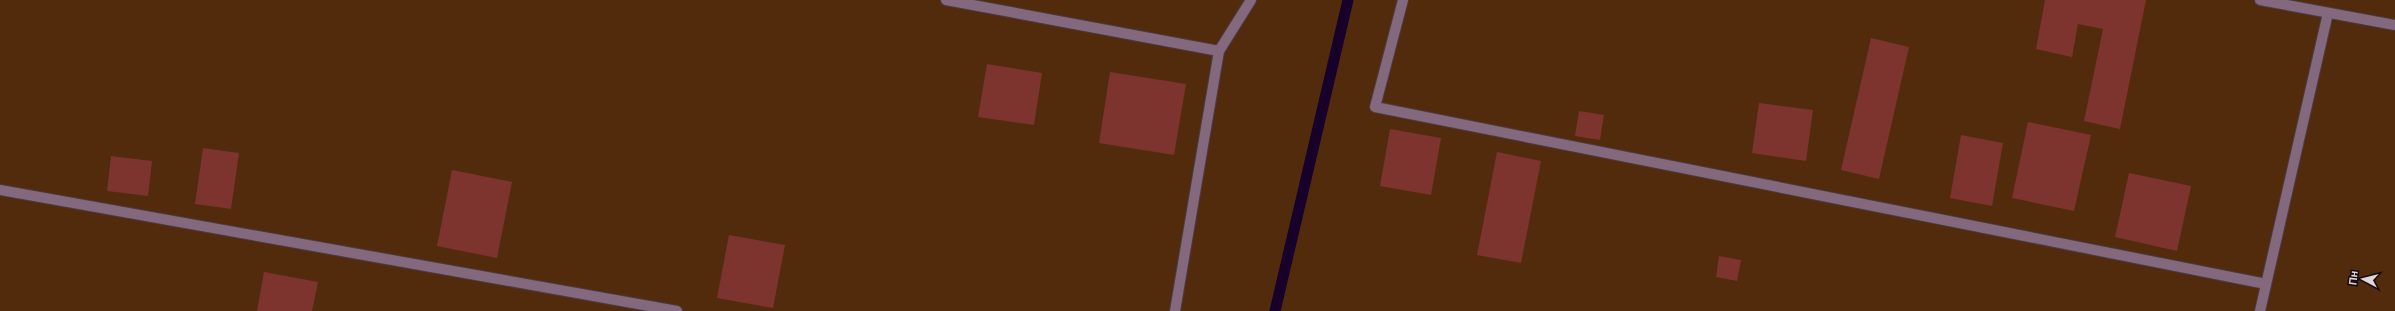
<svg xmlns="http://www.w3.org/2000/svg" width="2395" height="311" font-family="'DM Sans',sans-serif">
<rect width="100%" height="100%" fill="#302025"/>
<!-- green -->
<rect fill="#522b0c" x="0" y="0" width="2395" height="311"/>
<g fill="none" stroke-linecap="round" stroke-linejoin="round">
<!-- stream -->
<polyline stroke="#170029" stroke-width="11" points="1275,311 1348,0"/>
</g>
<!-- building -->
<g fill="#7d342e">
<polygon points="2045,0 2146,0 2120,129 2084,121 2103,29 2078,24 2072,57 2036,49"/>
<polygon points="1871,38 1909,47 1879,179 1841,170"/>
<polygon points="987,64 1042,73 1034,125 978,117"/>
<polygon points="1110,72 1186,84 1174,155 1099,143"/>
<polygon points="1759,103 1813,110 1806,161 1752,153"/>
<polygon points="1579,111 1604,115 1600,140 1575,136"/>
<polygon points="2028,122 2091,135 2074,211 2012,198"/>
<polygon points="1390,129 1441,138 1431,195 1380,186"/>
<polygon points="1961,135 2003,143 1992,206 1950,198"/>
<polygon points="203,148 239,153 231,209 195,204"/>
<polygon points="1497,152 1541,161 1521,263 1477,255"/>
<polygon points="111,156 152,161 148,196 107,191"/>
<polygon points="452,170 512,182 497,258 437,246"/>
<polygon points="2129,173 2191,186 2177,251 2115,237"/>
<polygon points="729,235 785,245 773,308 717,298"/>
<polygon points="1719,256 1741,260 1737,281 1716,277"/>
<polygon points="264,272 318,282 312,311 257,311"/>
</g>
<g fill="none" stroke-linecap="round" stroke-linejoin="round">
<defs>
<g id="minor">
<polyline points="946,0 1219,51"/>
<polyline points="1403,0 1375,107 2266,284"/>
<polyline points="2260,0 2395,25"/>
<polyline points="0,190 677,311"/>
<polyline points="1175,311 1219,51 1251,0"/>
<polyline points="2260,311 2328,13"/>
</g>
</defs>
<!-- minor casing -->
<use href="#minor" stroke="#4c3d42" stroke-width="12"/>
<!-- minor -->
<use href="#minor" stroke="#84697e" stroke-width="10"/>
</g>
<!-- north arrow -->
<g transform="translate(2363 279) rotate(277)" stroke="#130c0e" stroke-width="3" paint-order="stroke">
<path d="M0-3L7 15L0 10L-7 15Z" fill="#e2d6d9"/>
<text y="-6" font-size="11" font-weight="bold" text-anchor="middle" fill="#e2d6d9">Пн</text>
</g>
</svg>
